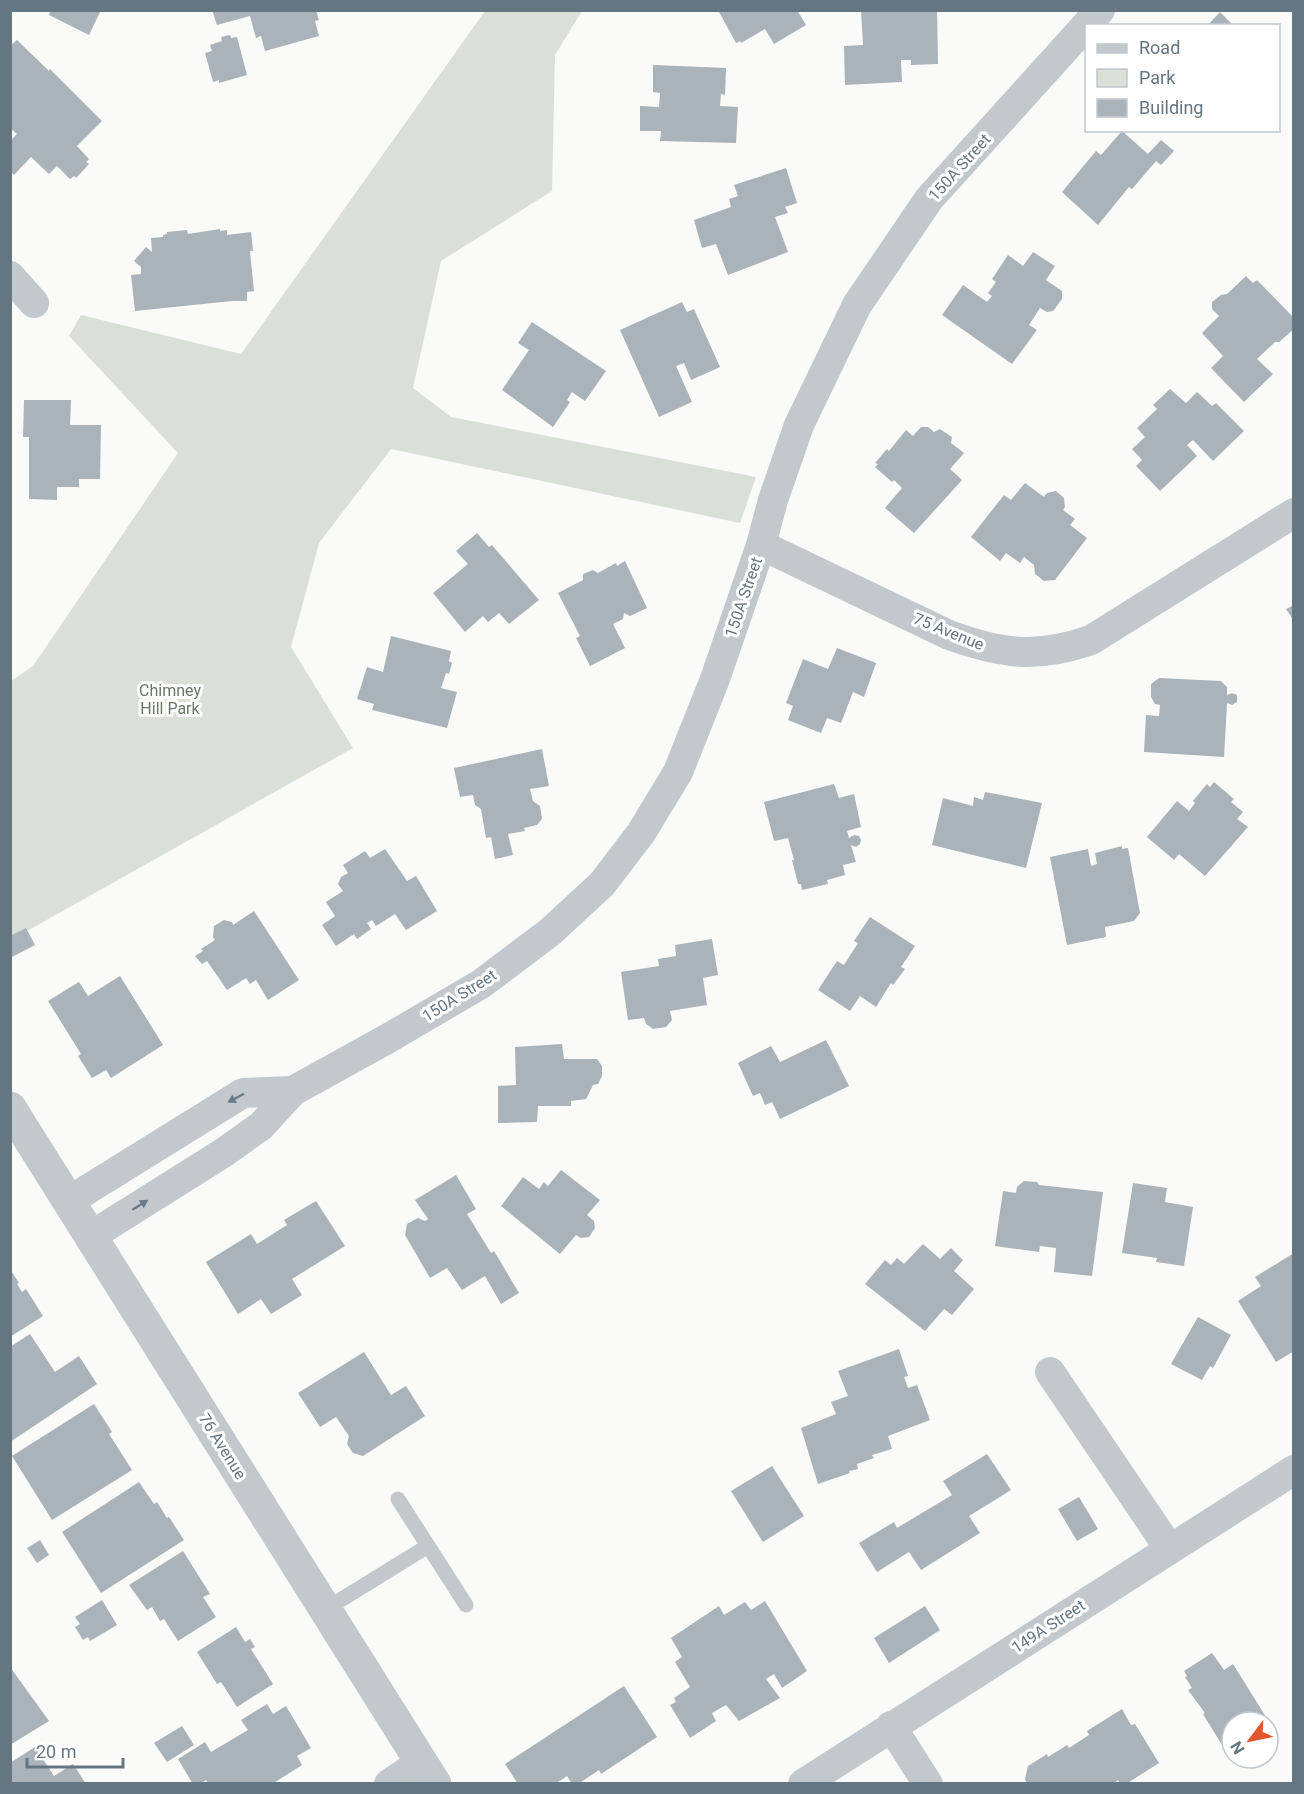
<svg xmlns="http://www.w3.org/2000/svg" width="1304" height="1794" font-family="Roboto,sans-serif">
<rect width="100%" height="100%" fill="#fafaf8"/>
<!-- green -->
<polygon fill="#dadfd7" points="485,11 582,11 555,55 552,191 441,261 413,388 451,417 756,477 740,523 391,449 319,543 291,647 353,748 11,940 11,681 33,666 178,453 69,336 81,315 241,354"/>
<!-- building -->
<g fill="#aab3b9">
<polygon points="51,10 101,10 89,35 49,15"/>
<polygon points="212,10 316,10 319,20 315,21 319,36 265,51 261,36 256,38 250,16 217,25"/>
<polygon points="718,10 797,10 806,25 774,44 765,29 741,43 740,41 736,43"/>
<polygon points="861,10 937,10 938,64 911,65 911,60 901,60 902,82 845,85 844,46 863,45"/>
<polygon points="1220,12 1234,26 1207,26"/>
<polygon points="230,35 231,38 237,37 247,75 219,83 219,80 213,82 205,53 212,51 210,45 222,41 221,37"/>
<polygon points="17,40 49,71 50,69 102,121 77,146 89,159 86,162 89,164 76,178 74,176 70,179 57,166 49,174 31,157 14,175 10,171 10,141 17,134 10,128 10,46"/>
<polygon points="653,65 726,68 725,95 721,94 720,106 738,107 736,143 660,141 661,131 640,131 640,106 659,107 660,93 653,92"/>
<polygon points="1122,131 1148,154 1161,140 1174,151 1161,165 1156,161 1132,189 1129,187 1098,225 1062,192 1096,151 1101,155"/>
<polygon points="786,168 797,203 785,207 788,213 775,217 788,252 728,275 716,244 702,248 694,220 731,207 729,199 738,196 734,185"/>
<polygon points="220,229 220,231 227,230 227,235 251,232 253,251 250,251 254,291 247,292 247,301 232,301 135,311 131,275 141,274 141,267 134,261 146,247 152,252 151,238 163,237 163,235 167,234 167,232 187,230 188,234"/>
<polygon points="1033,252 1055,266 1046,280 1062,291 1062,299 1053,311 1047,312 1040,308 1029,325 1037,330 1012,364 942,315 963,285 987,302 992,296 988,293 996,282 992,279 1008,255 1023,266"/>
<polygon points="1246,276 1253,283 1257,280 1294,318 1294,329 1279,342 1275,342 1257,359 1273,374 1244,402 1211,368 1223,356 1202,333 1219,316 1212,309 1212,302 1221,295 1227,294"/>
<polygon points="682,302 687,312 694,309 720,367 691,380 684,363 676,366 692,402 659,417 620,330"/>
<polygon points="532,322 606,371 585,401 572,392 567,400 570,402 553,427 502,390 529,350 518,343"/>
<polygon points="1170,389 1186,403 1197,392 1212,406 1216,403 1244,431 1213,461 1193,440 1187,445 1197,456 1160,491 1136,466 1142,460 1132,449 1145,437 1137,428 1157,409 1153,405"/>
<polygon points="24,400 71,400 70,425 101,425 100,479 79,479 79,487 57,487 57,500 29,499 29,437 23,437"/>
<polygon points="921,427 928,427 934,432 940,429 952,437 951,443 964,453 950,469 962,480 914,533 885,508 902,488 894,480 892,482 875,467 878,464 875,463 887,449 889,451 906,430 913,436"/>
<polygon points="1025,483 1044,497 1047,493 1056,491 1064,498 1065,507 1063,510 1075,519 1070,525 1087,538 1055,580 1044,581 1035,574 1034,565 1024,557 1020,563 1006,553 1000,561 971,537 1004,495 1011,500"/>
<polygon points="477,533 489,547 492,545 539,600 509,624 499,613 488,622 483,616 465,632 433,593 468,564 456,551"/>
<polygon points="625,561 647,608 630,616 624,613 623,619 613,624 625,648 590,666 576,638 580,636 558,593 583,580 583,574 593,570 598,573 616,563 617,566"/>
<polygon points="1294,605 1294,621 1286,609"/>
<polygon points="391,636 451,651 449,661 452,663 449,674 446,673 441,688 457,692 447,728 372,710 374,704 357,699 367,667 383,672"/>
<polygon points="837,648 876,663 864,697 853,692 841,723 827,718 821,733 788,720 793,706 786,703 803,659 828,669"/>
<polygon points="1159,678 1221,681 1227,687 1227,695 1232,693 1237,695 1237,702 1232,705 1227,703 1224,757 1144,752 1146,715 1159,716 1160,705 1155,704 1151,697 1151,684"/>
<polygon points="542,749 549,786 530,789 533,801 540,806 542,819 537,825 524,828 525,831 508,834 513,855 495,859 491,837 486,838 481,809 475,805 473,795 460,797 454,768"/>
<polygon points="1214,782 1234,799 1231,802 1243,812 1237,819 1248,827 1205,876 1179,854 1174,860 1147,837 1177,801 1189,811 1195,803 1193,801 1207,784 1210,787"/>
<polygon points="834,784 839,798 854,794 861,827 847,831 849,838 854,835 859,836 861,840 860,844 856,847 851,845 856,862 843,865 845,875 827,880 828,884 802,890 801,884 798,884 792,860 794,860 788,838 774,841 764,802"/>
<polygon points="985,792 1042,803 1026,868 932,845 943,798 973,806 974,797 983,800"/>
<polygon points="1122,846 1122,849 1128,848 1140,913 1134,921 1105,927 1106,937 1067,945 1050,857 1088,849 1091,866 1097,864 1095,853"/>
<polygon points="385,849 407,881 416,876 437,911 406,930 395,914 376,926 372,920 367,923 371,929 357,939 354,934 336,946 322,925 335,916 326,902 343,891 338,884 341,877 348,873 343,865 365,851 370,858"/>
<polygon points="254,911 299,980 268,1000 256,980 250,984 246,978 227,990 207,961 202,964 195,956 203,951 201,949 215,940 213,937 214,926 224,920 232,922 233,925"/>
<polygon points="870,917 915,946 901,967 905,969 893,985 891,983 876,1007 860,996 850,1011 818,990 837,961 844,965 858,943 854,941"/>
<polygon points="26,928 35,945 10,958 10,936"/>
<polygon points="712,939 718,975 703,978 707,1005 670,1011 672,1020 666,1027 653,1029 646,1024 644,1018 628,1020 621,972 659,966 658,959 676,956 675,945"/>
<polygon points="120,976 163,1045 111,1078 106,1070 92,1078 78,1056 81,1054 48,1001 79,982 88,996"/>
<polygon points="826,1040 849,1086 780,1119 772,1102 765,1105 760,1093 753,1096 738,1063 771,1046 780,1062"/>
<polygon points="562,1044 564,1059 597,1059 602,1066 602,1076 598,1084 593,1085 586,1099 571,1101 571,1106 538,1106 537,1122 498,1123 498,1086 516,1085 515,1047"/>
<polygon points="561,1170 600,1200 587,1215 594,1221 595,1228 589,1237 581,1238 576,1235 560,1254 501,1206 523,1177 539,1189 544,1182 548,1186"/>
<polygon points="456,1175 476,1209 467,1214 491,1253 494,1251 519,1293 501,1304 485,1276 462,1290 447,1268 430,1278 405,1235 407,1224 418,1218 425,1221 428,1219 415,1200"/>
<polygon points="1024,1181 1037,1182 1039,1185 1103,1192 1092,1276 1054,1272 1056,1248 1040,1246 1039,1252 995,1246 1003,1191 1016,1193 1017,1187"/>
<polygon points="1133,1183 1167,1188 1165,1202 1193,1207 1184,1266 1156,1262 1157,1258 1122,1253"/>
<polygon points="316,1201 345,1246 292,1279 302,1295 271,1314 261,1299 238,1314 206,1262 251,1234 257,1244 287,1225 284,1220"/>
<polygon points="923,1244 940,1259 951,1248 963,1260 954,1271 974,1289 952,1315 944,1309 925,1331 865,1284 885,1260 891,1265 897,1258 904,1264"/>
<polygon points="1294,1253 1294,1351 1276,1362 1238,1301 1261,1286 1255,1277"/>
<polygon points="10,1269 19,1283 17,1284 22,1292 26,1289 43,1316 10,1337"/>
<polygon points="1198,1317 1231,1335 1213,1368 1210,1366 1202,1380 1171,1364"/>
<polygon points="30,1334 55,1372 79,1356 97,1384 10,1442 10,1347"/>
<polygon points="899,1349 908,1376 904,1377 908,1388 917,1385 930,1420 888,1436 892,1449 872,1455 874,1458 857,1464 858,1469 849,1471 850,1473 818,1484 801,1428 836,1414 831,1402 848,1396 838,1371"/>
<polygon points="364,1352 391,1395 406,1386 425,1416 363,1456 353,1453 347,1444 349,1436 336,1417 320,1427 298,1393"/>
<polygon points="94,1404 112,1432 109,1434 132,1470 52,1520 12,1456"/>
<polygon points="987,1454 1011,1490 969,1516 980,1533 921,1570 909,1552 877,1572 859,1543 894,1522 897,1528 952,1495 943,1481"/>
<polygon points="772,1466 804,1516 763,1542 731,1491"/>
<polygon points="139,1482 154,1504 157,1502 167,1518 169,1517 184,1540 101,1593 62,1532"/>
<polygon points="1079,1497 1098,1529 1077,1541 1058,1509"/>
<polygon points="40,1540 49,1555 37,1563 27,1548"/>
<polygon points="183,1551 210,1594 203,1597 216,1617 178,1641 164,1619 160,1621 152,1607 147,1610 129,1585"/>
<polygon points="102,1600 117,1625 90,1641 88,1637 83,1640 75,1627 80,1624 75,1617"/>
<polygon points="765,1601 807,1671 782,1688 774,1674 766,1679 780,1698 739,1721 726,1705 712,1713 716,1721 690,1738 670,1705 676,1702 674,1698 690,1687 675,1662 682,1657 671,1638 719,1606 724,1615 745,1602 751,1610"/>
<polygon points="925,1606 940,1630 889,1663 874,1638"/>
<polygon points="236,1627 245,1642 250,1639 255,1647 251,1649 273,1684 237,1707 221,1682 217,1684 197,1652"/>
<polygon points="1212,1653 1224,1670 1233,1664 1266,1717 1258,1722 1232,1722 1232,1739 1222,1745 1203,1714 1205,1713 1188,1690 1192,1688 1185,1677 1187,1676 1184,1671"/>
<polygon points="10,1667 49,1721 10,1745"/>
<polygon points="624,1686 657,1737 601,1774 599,1770 578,1784 572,1784 567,1776 555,1784 518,1784 505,1764"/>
<polygon points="267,1704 273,1714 286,1706 311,1748 297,1756 302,1765 272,1784 208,1784 206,1780 200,1784 193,1784 178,1759 205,1742 211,1752 248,1730 241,1720"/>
<polygon points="1122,1709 1131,1725 1135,1724 1159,1763 1126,1784 1120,1784 1118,1780 1113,1784 1027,1784 1025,1779 1028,1766 1047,1754 1048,1757 1067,1745 1069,1748 1089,1735 1087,1731"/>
<polygon points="182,1726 194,1745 167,1762 154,1743"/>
<polygon points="35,1747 54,1776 73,1764 86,1784 10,1784 10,1763"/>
</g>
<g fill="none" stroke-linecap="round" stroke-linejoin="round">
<!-- service -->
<g stroke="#c3c8cc" stroke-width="15">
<polyline points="398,1499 466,1605"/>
<polyline points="326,1609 428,1546"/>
</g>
<!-- minor -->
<g stroke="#c3c8cc" stroke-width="30">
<polyline points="10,276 34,303"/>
<path d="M761 545 949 635C1002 654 1036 659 1091 640L1294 513"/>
<polyline points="69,1201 243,1093 293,1091"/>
<polyline points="91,1236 223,1153 261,1126 293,1091 387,1039 481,984 550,932 602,884 641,833 678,772 715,679 761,545 773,500 799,425 857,305 929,199 1100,10"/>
<polyline points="1050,1372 1169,1548"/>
<polyline points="891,1726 928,1784"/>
<polyline points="389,1784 422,1762"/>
<polyline points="803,1784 1294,1470"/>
</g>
<!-- tertiary -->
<polyline stroke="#c3c8cc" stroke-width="33" points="10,1108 435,1784"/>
</g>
<!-- one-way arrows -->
<defs><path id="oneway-solid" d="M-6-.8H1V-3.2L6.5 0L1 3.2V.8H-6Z" transform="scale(1.5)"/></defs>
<g fill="#6a7a87">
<use href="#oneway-solid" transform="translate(236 1098) rotate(152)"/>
<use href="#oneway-solid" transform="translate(140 1205) rotate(-32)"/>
</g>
<g text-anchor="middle" stroke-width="6" stroke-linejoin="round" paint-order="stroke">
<!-- street labels -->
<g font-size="16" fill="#657683" stroke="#fff">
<text transform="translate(959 167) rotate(-48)" y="6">150A Street</text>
<text transform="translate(743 597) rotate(-71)" y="6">150A Street</text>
<text transform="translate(949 631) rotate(22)" y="6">75 Avenue</text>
<text transform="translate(459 995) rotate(-32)" y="6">150A Street</text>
<text transform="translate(223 1446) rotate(58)" y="6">76 Avenue</text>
<text transform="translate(1048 1626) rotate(-33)" y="6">149A Street</text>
</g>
<!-- park labels -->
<g font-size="16" fill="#687a64" stroke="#fff">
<text x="170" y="696">Chimney<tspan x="170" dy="18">Hill Park</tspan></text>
</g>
</g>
<!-- border -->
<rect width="1304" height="1794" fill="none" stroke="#657683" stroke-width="24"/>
<!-- legend -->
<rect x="1085" y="24" width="195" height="108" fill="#ffffff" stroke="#c1c8cd" stroke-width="1.5"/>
<rect x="1097" y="44" width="30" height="9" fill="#c3c8cc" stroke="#c1c8cd" stroke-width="1.5"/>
<text x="1139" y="54" font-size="18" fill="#657683">Road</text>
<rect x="1097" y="69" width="30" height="18" fill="#dadfd7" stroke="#c1c8cd" stroke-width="1.5"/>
<text x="1139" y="84" font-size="18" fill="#657683">Park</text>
<rect x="1097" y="99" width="30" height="18" fill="#aab3b9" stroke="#c1c8cd" stroke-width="1.5"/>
<text x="1139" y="114" font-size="18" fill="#657683">Building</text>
<!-- north arrow -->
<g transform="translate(1250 1740) rotate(238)"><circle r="28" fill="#ffffff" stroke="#c1c8cd" stroke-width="1.5"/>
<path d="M0-4.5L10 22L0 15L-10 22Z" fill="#e4572e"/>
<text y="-9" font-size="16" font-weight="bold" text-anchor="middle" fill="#657683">N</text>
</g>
<!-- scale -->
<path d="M27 1758v9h96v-9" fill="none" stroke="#657683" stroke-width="3"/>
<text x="36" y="1758" font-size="18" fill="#657683" stroke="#ffffff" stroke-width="4.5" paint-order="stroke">20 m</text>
</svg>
